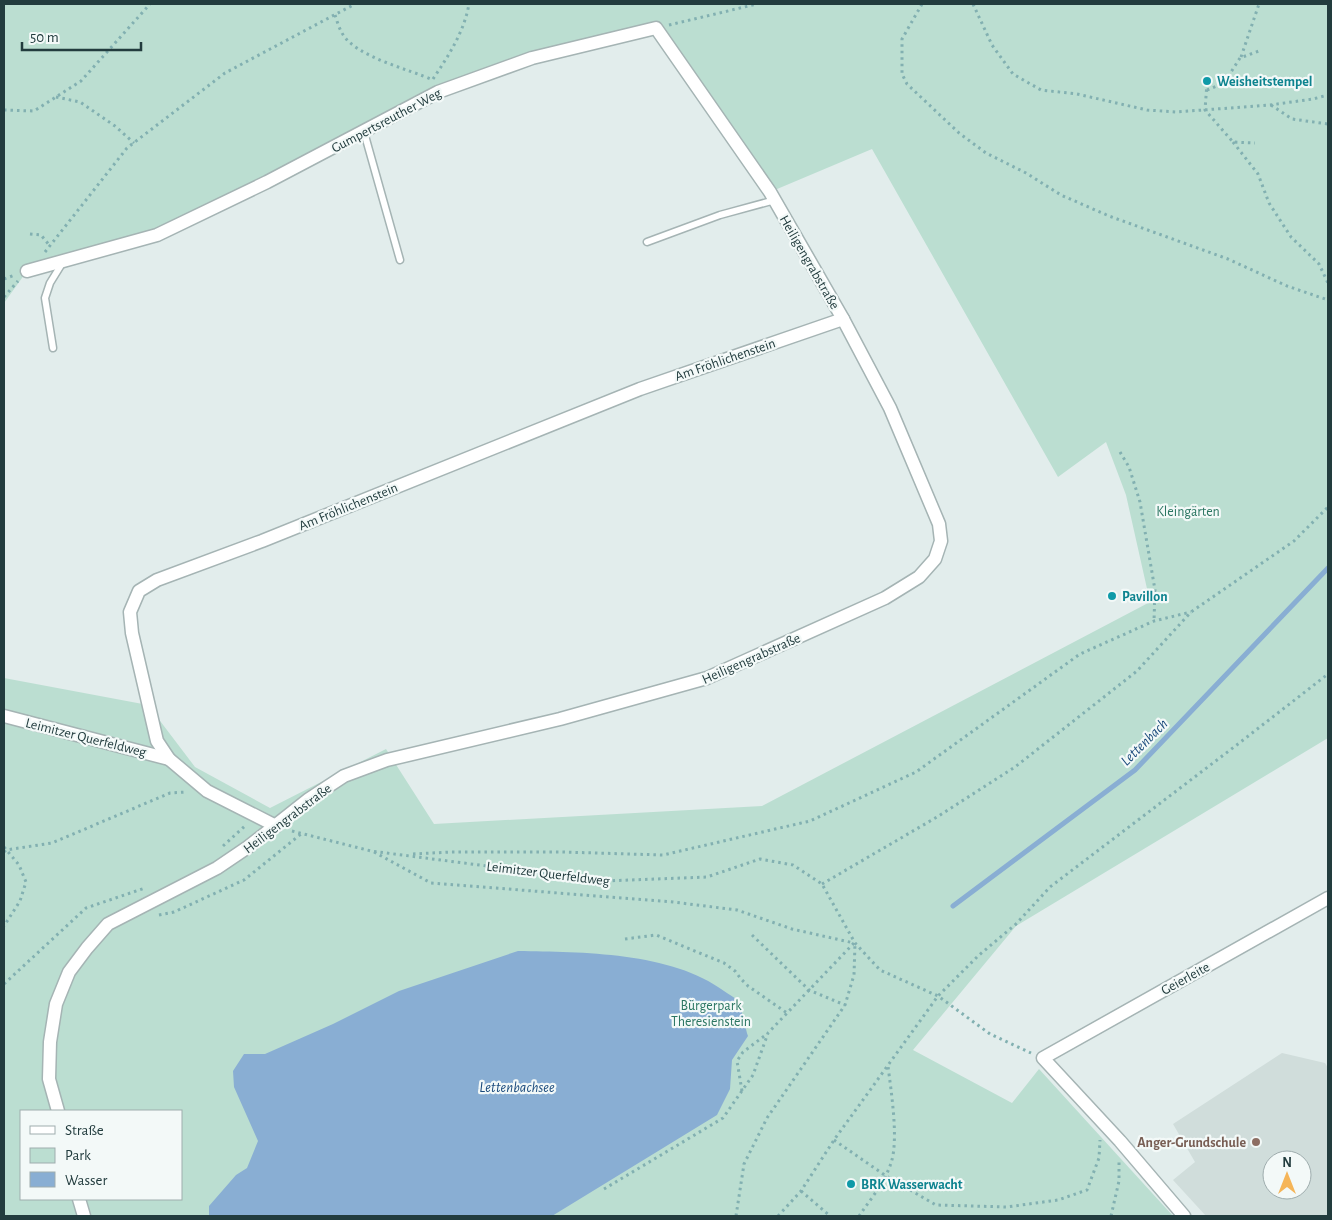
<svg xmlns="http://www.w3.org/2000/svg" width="1332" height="1220" font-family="'Alegreya Sans',sans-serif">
<rect width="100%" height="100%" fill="#e2edec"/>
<!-- built -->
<path fill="#d0dddb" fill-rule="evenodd" d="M1282 1053 1325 1063 1328 1068V1216H1206L1173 1180 1195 1162 1173 1124ZM1272 1160H1302V1190H1272Z"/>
<!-- green -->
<path fill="#bbded1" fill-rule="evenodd" d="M4 4H1328V738L1016 926 913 1050 1012 1103 1039 1069 1173 1216H4V678L148 705 195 767 270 808 386 749 434 824 762 806 1150 602 1126 495 1106 442 1058 477 872 149 770 192 656 29 438 92 157 235 27 271 4 303ZM21 1111H181V1199H21Z"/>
<!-- water -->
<path fill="#89aed3" d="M518 951C581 952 672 952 724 991 728 994 734 997 737 1000 742 1006 745 1028 748 1036L732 1060 730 1089 717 1115 552 1216H209V1206L236 1175 247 1168 258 1141 234 1087 233 1071 244 1054H265L333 1024 399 991Z"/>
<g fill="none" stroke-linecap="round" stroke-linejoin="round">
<!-- stream -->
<polyline stroke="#89aed3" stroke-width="5" points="953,906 1135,770 1328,568"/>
<defs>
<g id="lane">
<polyline points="364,132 400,260"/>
<polyline points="647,242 720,215 775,200"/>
<polyline points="53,348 45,298 50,283 63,262"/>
</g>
<g id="street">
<polyline points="27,271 157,235 267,182 438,92 532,58 656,28 770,192 843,319 890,408 939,524 941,541 935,559 919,577 885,598 707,678 560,719 387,760 344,776 309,799 248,847 217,868 108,924 87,948 69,972 56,1004 50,1042 49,1079 58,1111"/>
<polyline points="4,716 169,759"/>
<polyline points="276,826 207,791 169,759 157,741 132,633 130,612 139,591 157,580 262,541 640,389 843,319"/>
<polyline points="79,1199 84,1216"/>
<polyline points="1184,1216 1120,1141 1043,1058 1328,898"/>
</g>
</defs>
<!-- lane casing -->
<use href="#lane" stroke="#a5b4b4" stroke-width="9"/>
<!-- street casing -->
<use href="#street" stroke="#a5b4b4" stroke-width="15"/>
<!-- path -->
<g stroke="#82b0b1" stroke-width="3" stroke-dasharray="2.5 4" stroke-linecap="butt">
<polyline points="922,4 902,39 902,74 907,84 959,133 986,153 1026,173 1061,195 1109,216 1228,259 1287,286 1328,300"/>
<polyline points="973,4 992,45 1013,74 1041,90 1077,94 1147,110 1176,112 1270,105 1313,99 1328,95"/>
<path d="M335 15C337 21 339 28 342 33 355 57 409 69 433 80"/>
<polyline points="669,25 757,4"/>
<polyline points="1241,57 1259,4"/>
<path d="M433 79C449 55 464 32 469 4"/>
<polyline points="1207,83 1205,110 1233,142 1255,143"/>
<polyline points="1207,90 1224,83 1240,58 1259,51"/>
<polyline points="56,97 80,102 115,126 134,143"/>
<polyline points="1271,105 1292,119 1328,124"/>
<polyline points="4,110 34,111 81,81 150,4"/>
<polyline points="1233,142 1258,174 1269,203 1291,237 1319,264 1328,283"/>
<polyline points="30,234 41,235 50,246"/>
<polyline points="45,252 127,148 225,73 355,4"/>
<polyline points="4,279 15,275"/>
<polyline points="4,297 18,281"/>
<polyline points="1120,452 1129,467 1140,502 1155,590 1154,621"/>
<polyline points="292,831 371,851 603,881 707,877 760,859 793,865 822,884 855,943 880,970 938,996 990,1034 1031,1053"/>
<polyline points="223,846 246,825"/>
<polyline points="4,847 19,865 26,882 20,901 4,926"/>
<polyline points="4,852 6,850 52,843 170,793 187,792"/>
<polyline points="374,852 431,883 673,902 737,910 792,929 854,943"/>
<polyline points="413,854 451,852 562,852 663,855 810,821 916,772 1080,654 1154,621 1191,612"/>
<polyline points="822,884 937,817 1015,767 1137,671 1191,612 1294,541 1328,507"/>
<polyline points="159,915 174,912 244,880 301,834"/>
<polyline points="752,935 809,990 845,1005"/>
<polyline points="625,939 656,935 724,963 735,971 741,979 748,986 787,1013"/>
<polyline points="4,984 86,908 145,888"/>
<polyline points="742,1091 737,1061 743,1052 767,1034"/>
<polyline points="834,1140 886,1176 936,1205 1007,1207 1058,1200 1087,1190 1099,1158 1100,1140"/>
<polyline points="604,1189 723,1118 753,1075 768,1033 854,943"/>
<polyline points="801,1191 830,1216"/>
<polyline points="736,1216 744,1164 767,1118 845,1005 854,975 855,943"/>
<polyline points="778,1216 801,1191 834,1140 938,996 978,956 1016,924 1050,887 1238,744 1328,674"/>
<path d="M859 1216C870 1200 885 1182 891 1163 899 1140 891 1091 888 1066"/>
<polyline points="1111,1216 1119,1181 1119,1162"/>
</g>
<!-- lane -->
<use href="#lane" stroke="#fff" stroke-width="6"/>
<!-- street -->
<use href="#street" stroke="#fff" stroke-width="12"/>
</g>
<!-- markers -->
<g fill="#0f9aa8" stroke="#f3f9f8" stroke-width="2">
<circle cx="1207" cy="81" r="5"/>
<circle cx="1112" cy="596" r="5"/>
<circle cx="851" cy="1184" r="5"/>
</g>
<circle fill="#8d6e63" stroke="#f3f9f8" stroke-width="2" cx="1256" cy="1142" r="5"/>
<g text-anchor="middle" stroke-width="4.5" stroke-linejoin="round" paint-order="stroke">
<!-- culture labels -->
<g font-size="14" font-weight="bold" fill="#0d838f" stroke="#f3f9f8" text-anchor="start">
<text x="1217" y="86">Weisheitstempel</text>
<text x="1122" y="601">Pavillon</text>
<text x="861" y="1189">BRK Wasserwacht</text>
</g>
<!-- street labels -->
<g font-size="14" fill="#223c3e" stroke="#f3f9f8">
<text transform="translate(386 120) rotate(-28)" y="5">Gumpertsreuther Weg</text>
<text transform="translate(810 262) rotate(60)" y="5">Heiligengrabstraße</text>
<text transform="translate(725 359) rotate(-19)" y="5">Am Fröhlichenstein</text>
<text transform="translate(348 506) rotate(-22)" y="5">Am Fröhlichenstein</text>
<text transform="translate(751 658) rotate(-24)" y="5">Heiligengrabstraße</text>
<text transform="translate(86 737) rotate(14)" y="5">Leimitzer Querfeldweg</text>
<text transform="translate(287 818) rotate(-37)" y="5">Heiligengrabstraße</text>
<text transform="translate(548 873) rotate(7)" y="5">Leimitzer Querfeldweg</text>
<text transform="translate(1185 978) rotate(-29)" y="5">Geierleite</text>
</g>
<!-- park labels -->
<g font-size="14" fill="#2b7662" stroke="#f3f9f8">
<text x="1188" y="516">Kleingärten</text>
<text x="711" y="1010">Bürgerpark<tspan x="711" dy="16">Theresienstein</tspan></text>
</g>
<!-- education labels -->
<g font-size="14" font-weight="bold" fill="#785e54" stroke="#f3f9f8" text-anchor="end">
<text x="1246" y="1147">Anger-Grundschule</text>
</g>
<!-- water labels -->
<g font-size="15" font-style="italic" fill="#1a4a7c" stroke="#f3f9f8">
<text transform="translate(1144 742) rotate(-45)" y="5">Lettenbach</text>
<text x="517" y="1092">Lettenbachsee</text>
</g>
</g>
<!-- border -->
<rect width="1332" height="1220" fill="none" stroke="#223c3e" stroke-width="10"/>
<!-- legend -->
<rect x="20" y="1110" width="162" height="90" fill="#f3f9f8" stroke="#9fadae"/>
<rect x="30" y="1126" width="25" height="8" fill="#ffffff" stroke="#9fadae"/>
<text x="65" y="1135" font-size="15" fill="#223c3e">Straße</text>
<rect x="30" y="1148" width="25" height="15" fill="#bbded1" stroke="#9fadae"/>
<text x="65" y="1160" font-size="15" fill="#223c3e">Park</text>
<rect x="30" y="1172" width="25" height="15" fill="#89aed3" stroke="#9fadae"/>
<text x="65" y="1185" font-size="15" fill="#223c3e">Wasser</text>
<!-- north arrow -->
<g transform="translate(1287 1175)"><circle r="24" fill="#f3f9f8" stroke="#9fadae"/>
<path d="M0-4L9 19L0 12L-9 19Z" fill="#f5b558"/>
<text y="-8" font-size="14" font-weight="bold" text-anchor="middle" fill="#223c3e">N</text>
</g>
<!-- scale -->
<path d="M22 42v8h119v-8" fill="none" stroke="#223c3e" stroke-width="2.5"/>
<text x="30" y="42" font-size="15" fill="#223c3e" stroke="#f3f9f8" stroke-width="4" paint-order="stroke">50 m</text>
</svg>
